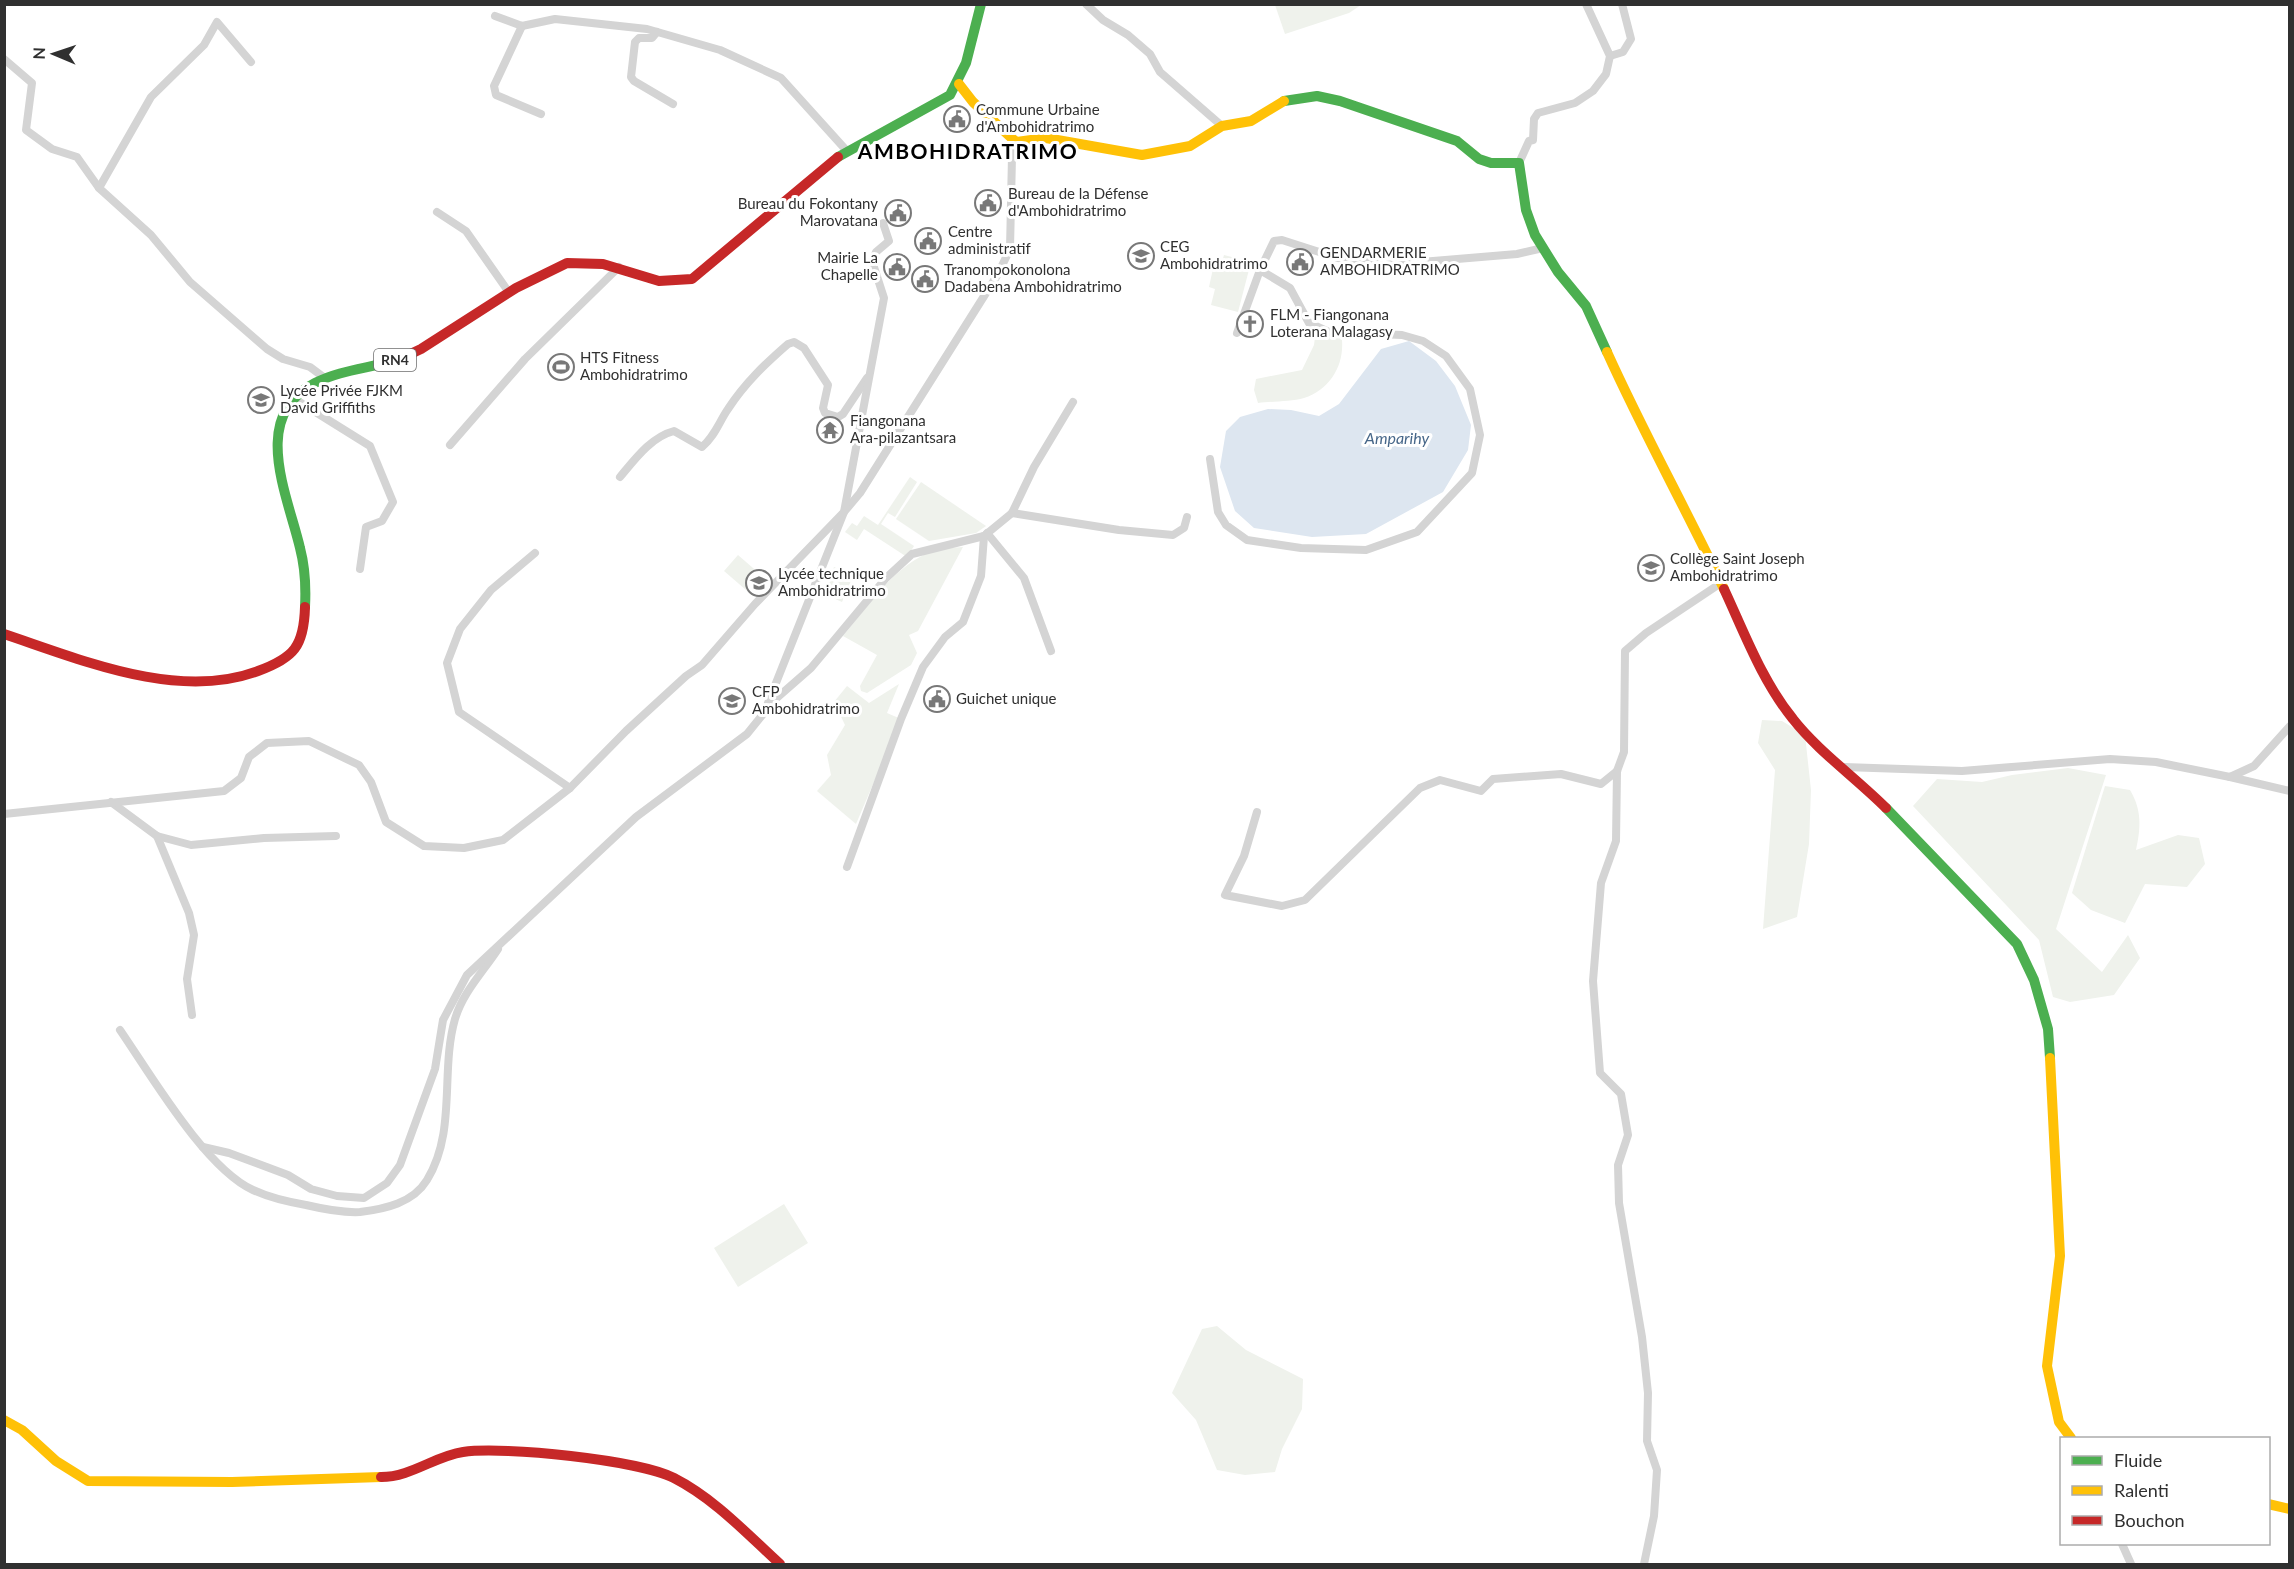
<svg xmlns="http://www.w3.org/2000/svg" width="2294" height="1569" font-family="Lato,sans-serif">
<rect width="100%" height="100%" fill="#fff"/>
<!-- green -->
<g fill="#eff2ec">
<polygon points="1275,5 1275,4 1361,5 1349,13 1285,34"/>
<polygon points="1224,255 1251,262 1238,312 1211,305 1215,289 1209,287 1214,264 1221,265"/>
<path d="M1327 334 1335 335 1342 340C1344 366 1330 389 1304 398 1291 402 1272 401 1258 403L1254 390 1256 379 1302 370 1314 345 1315 337Z"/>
<polygon points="910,477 917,482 895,517 888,513 881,524 914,546 907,557 864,529 857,540 845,532 852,523 857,526 864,516 878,525"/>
<polygon points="921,482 986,526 976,533 929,541 896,519"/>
<path d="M963 547 918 631 909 635 917 653 911 665 867 693 861 691 860 686 877 655 843 636C870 604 894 565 935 550 943 548 954 548 963 547Z"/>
<polygon points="738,555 767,580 753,596 724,571"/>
<polygon points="834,567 853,576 842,602 822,593"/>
<polygon points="899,684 887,713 901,719 856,824 817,791 831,775 827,755 845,725 834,702 847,686 869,703"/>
<polygon points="1762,720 1782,721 1805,735 1811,790 1809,844 1797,917 1763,929 1775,770 1758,743"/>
<polygon points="2068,768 2106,775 2056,929 2102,972 2128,935 2140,958 2114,995 2070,1002 2053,997 2039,940 1913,806 1937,779 1982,782 2012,775"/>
<path d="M2105 786 2130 790C2142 810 2141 828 2136 850L2178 835 2199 838 2205 864 2187 887 2145 884 2125 923 2091 910 2072 893Z"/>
<polygon points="784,1204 808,1243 738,1287 714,1248"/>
<polygon points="1217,1326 1246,1350 1303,1379 1302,1409 1282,1449 1275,1472 1245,1475 1217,1470 1196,1420 1172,1393 1202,1329"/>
</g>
<!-- water -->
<polygon fill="#dde6f0" points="1409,341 1436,361 1455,386 1471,425 1468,450 1443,492 1366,534 1312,537 1254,528 1235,511 1220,467 1226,431 1240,417 1268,409 1291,410 1319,416 1339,404 1381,349"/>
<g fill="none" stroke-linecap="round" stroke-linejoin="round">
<!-- street -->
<g stroke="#d4d4d4" stroke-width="8">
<polyline points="1086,4 1103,20 1128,35 1150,54 1160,72 1222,126"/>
<polyline points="495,16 522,26 555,19 647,29 720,50 781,78 846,150"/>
<polyline points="522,26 494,86 496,95 541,114"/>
<polyline points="657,32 652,38 639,38 635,42 631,77 634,81 673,104"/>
<polyline points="1610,56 1623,52 1631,39 1622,4"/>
<polyline points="4,59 32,83 26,130 52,149 77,157 99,188 151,235 190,282 267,349 283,359 310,367 326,379"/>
<polyline points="1519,163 1529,141 1533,140 1534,119 1538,113 1575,103 1593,91 1606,74 1610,56 1586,4"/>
<polyline points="99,188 151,97 204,45 217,22 251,62"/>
<polyline points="437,212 466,231 508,291"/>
<polyline points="1237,333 1260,270"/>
<polyline points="293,398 370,446 393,502 382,521 366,527 360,569"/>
<polyline points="450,445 525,359 619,267"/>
<polyline points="1210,459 1218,512 1226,525 1247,540 1301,548 1366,550 1417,532 1472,473 1480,435 1470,389 1446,356 1423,341 1402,335 1329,332 1309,323 1290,288 1260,270 1274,241 1282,240 1338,258 1385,265 1517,254 1543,248"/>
<path d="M620 477C635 459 651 437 674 431L702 447C715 436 719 422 728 409 745 383 765 364 788 344L794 342 804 348 828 385 823 408 825 413 838 417 843 414 867 378"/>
<polyline points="1012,513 1119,530 1173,535 1184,528 1187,517"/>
<polyline points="987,533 1024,578 1051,651"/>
<polyline points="535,553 491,590 460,629 447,663 459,712 570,788"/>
<polyline points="771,703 811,668 886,578 912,554 984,536 1012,513 1034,467 1073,402"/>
<polyline points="1844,767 1962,771 2110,759 2156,762 2230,777 2254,766 2290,726"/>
<polyline points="2230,777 2290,791"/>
<polyline points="111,802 157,836 191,845 264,838 336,836"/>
<polyline points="1257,812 1244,856 1225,895 1282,906 1305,900 1420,788 1440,780 1481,791 1493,779 1561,774 1601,784 1617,771"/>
<polyline points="4,814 224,791 241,778 249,757 267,743 309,741 359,765 371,782 386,822 424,846 464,848 503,840 570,788 626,731 686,676 702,665 755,604 844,512 860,493 998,274 1010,249 1012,156 1016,142"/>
<polyline points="157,836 189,913 194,935 187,979 192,1015"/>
<polyline points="847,867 901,719 923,667 945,637 963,622 981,576 984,536"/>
<path d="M120 1030C151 1075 205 1168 253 1190 270 1198 288 1202 306 1205 323 1209 342 1213 360 1212 385 1209 413 1203 427 1180 457 1131 440 1071 455 1019 463 992 483 972 498 949"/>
<polyline points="203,1147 229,1153 288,1175 311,1189 337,1196 364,1198 387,1183 400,1165 435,1069 443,1020 467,975 636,817 747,734 764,713 844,512 884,298 872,261 876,252 889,241 883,223"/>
<polyline points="2122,1544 2131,1564"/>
<polyline points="1644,1564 1654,1516 1657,1470 1647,1441 1648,1393 1642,1337 1619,1203 1618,1165 1628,1135 1621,1094 1600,1073 1593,981 1601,883 1616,841 1617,771 1624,752 1625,651 1646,633 1721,583"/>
</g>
<!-- fast -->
<g stroke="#4caf50" stroke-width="10">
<polyline points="1284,101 1317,96 1340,101 1457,141 1479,159 1491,163 1519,163 1526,210 1535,235 1558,272 1586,306 1607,352"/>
<polyline points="838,157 950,95 966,63 981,4"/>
<path d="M305 607C306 588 305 567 300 548 288 496 249 416 315 383 342 369 374 368 402 358"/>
<polyline points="1886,808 2017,944 2034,980 2048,1029 2050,1058"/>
</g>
<!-- slow -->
<g stroke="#ffc107" stroke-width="10">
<polyline points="959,84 973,102 1016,142 1046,138 1142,155 1190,146 1222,126 1251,121 1284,101"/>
<path d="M1607 352C1643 432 1686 509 1724 589"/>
<polyline points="2050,1058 2060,1256 2047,1366 2059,1422 2071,1438"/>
<polyline points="4,1420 22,1430 56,1461 88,1481 232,1482 381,1477"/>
<polyline points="2268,1504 2290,1509"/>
</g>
<!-- jam -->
<g stroke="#c62828" stroke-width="10">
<polyline points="402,358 421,349 516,288 567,263 603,264 659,281 692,279 838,157"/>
<path d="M1724 589C1744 632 1762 681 1793 719 1817 750 1857 779 1886 808"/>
<path d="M4 634C82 660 178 701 258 671 294 658 304 646 305 607"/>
<path d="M381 1477C411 1477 435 1456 463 1452 504 1446 639 1460 674 1478 715 1499 747 1534 780 1564"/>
</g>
</g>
<!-- icons -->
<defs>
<symbol id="civic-ring" viewBox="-11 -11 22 22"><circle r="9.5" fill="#fff" stroke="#787878" stroke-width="1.5"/><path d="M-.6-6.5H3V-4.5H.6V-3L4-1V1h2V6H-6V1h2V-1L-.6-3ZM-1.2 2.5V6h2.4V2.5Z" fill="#787878"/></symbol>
<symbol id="school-ring" viewBox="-11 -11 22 22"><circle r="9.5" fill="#fff" stroke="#787878" stroke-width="1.5"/><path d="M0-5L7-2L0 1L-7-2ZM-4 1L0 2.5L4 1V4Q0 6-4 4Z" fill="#787878"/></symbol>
<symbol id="church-ring" viewBox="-11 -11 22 22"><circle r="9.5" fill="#fff" stroke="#787878" stroke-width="1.5"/><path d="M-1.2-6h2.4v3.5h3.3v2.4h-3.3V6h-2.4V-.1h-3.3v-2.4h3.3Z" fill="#787878"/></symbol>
<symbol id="stadium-ring" viewBox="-11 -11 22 22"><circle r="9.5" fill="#fff" stroke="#787878" stroke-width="1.5"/><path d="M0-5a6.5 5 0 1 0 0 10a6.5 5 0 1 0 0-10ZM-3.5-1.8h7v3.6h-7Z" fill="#787878"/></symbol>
<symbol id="temple-ring" viewBox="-11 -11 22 22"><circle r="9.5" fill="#fff" stroke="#787878" stroke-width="1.5"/><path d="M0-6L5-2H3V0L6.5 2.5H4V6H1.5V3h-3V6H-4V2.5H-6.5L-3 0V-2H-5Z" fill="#787878"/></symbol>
</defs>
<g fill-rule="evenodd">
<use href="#civic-ring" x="942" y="104" width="30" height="30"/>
<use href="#civic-ring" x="973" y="188" width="30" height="30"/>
<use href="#civic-ring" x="883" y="198" width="30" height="30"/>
<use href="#civic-ring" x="913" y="226" width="30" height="30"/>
<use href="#school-ring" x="1126" y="241" width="30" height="30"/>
<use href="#civic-ring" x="1285" y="247" width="30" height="30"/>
<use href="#civic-ring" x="882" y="252" width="30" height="30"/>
<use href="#civic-ring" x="910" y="264" width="30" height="30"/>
<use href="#church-ring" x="1235" y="309" width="30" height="30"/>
<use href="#stadium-ring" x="546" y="352" width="30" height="30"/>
<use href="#school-ring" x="246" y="385" width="30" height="30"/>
<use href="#temple-ring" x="815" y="415" width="30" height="30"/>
<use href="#school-ring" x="1636" y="553" width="30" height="30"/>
<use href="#school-ring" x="744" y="568" width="30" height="30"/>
<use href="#civic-ring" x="922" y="684" width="30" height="30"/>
<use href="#school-ring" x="717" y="686" width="30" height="30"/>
</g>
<g text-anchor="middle" stroke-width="6" stroke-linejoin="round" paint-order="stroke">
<!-- shield labels -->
<rect fill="#fff" stroke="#6e6e6e" stroke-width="1.5" x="374" y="349" width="42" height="22" rx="4.5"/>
<g font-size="14" font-weight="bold" fill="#303030">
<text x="395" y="365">RN4</text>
</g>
<!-- poi labels -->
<g font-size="15" fill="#303030" stroke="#fff" text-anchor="start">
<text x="976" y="115">Commune Urbaine<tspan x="976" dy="17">d'Ambohidratrimo</tspan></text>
<text x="1008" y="199">Bureau de la Défense<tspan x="1008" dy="17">d'Ambohidratrimo</tspan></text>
<text x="878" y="209" text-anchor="end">Bureau du Fokontany<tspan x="878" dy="17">Marovatana</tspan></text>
<text x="948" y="237">Centre<tspan x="948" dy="17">administratif</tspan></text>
<text x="1160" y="252">CEG<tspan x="1160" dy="17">Ambohidratrimo</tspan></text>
<text x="1320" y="258">GENDARMERIE<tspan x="1320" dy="17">AMBOHIDRATRIMO</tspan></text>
<text x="878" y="263" text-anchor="end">Mairie La<tspan x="878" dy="17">Chapelle</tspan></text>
<text x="944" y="275">Tranompokonolona<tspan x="944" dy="17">Dadabena Ambohidratrimo</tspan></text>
<text x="1270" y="320">FLM - Fiangonana<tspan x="1270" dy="17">Loterana Malagasy</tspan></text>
<text x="580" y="363">HTS Fitness<tspan x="580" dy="17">Ambohidratrimo</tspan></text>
<text x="280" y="396">Lycée Privée FJKM<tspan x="280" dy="17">David Griffiths</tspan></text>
<text x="850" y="426">Fiangonana<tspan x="850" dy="17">Ara-pilazantsara</tspan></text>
<text x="1670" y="564">Collège Saint Joseph<tspan x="1670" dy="17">Ambohidratrimo</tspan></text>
<text x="778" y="579">Lycée technique<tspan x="778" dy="17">Ambohidratrimo</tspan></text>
<text x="752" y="697">CFP<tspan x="752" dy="17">Ambohidratrimo</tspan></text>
<text x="956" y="704">Guichet unique</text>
</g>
<!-- water labels -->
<g font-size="16" font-style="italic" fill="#476789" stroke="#fff">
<text x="1397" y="444">Amparihy</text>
</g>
<!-- district labels -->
<g font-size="21" font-weight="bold" letter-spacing="1.5" fill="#000" stroke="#fff">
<text x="968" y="159">AMBOHIDRATRIMO</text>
</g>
</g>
<!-- border -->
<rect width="2294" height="1569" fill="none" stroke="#303030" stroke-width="12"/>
<!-- legend -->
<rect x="2060" y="1437" width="210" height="108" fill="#ffffff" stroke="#acacac" stroke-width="1.5"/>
<rect x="2072" y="1456" width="30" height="9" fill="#4caf50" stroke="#acacac" stroke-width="1.5"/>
<text x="2114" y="1467" font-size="18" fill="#303030">Fluide</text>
<rect x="2072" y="1486" width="30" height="9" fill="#ffc107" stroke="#acacac" stroke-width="1.5"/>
<text x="2114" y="1497" font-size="18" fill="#303030">Ralenti</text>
<rect x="2072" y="1516" width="30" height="9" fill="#c62828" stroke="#acacac" stroke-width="1.5"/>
<text x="2114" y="1527" font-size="18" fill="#303030">Bouchon</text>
<!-- north arrow -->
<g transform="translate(54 54) rotate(272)" stroke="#ffffff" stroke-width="4.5" paint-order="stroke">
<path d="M0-4.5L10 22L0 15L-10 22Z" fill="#303030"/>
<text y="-9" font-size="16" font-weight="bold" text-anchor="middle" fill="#303030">N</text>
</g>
</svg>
